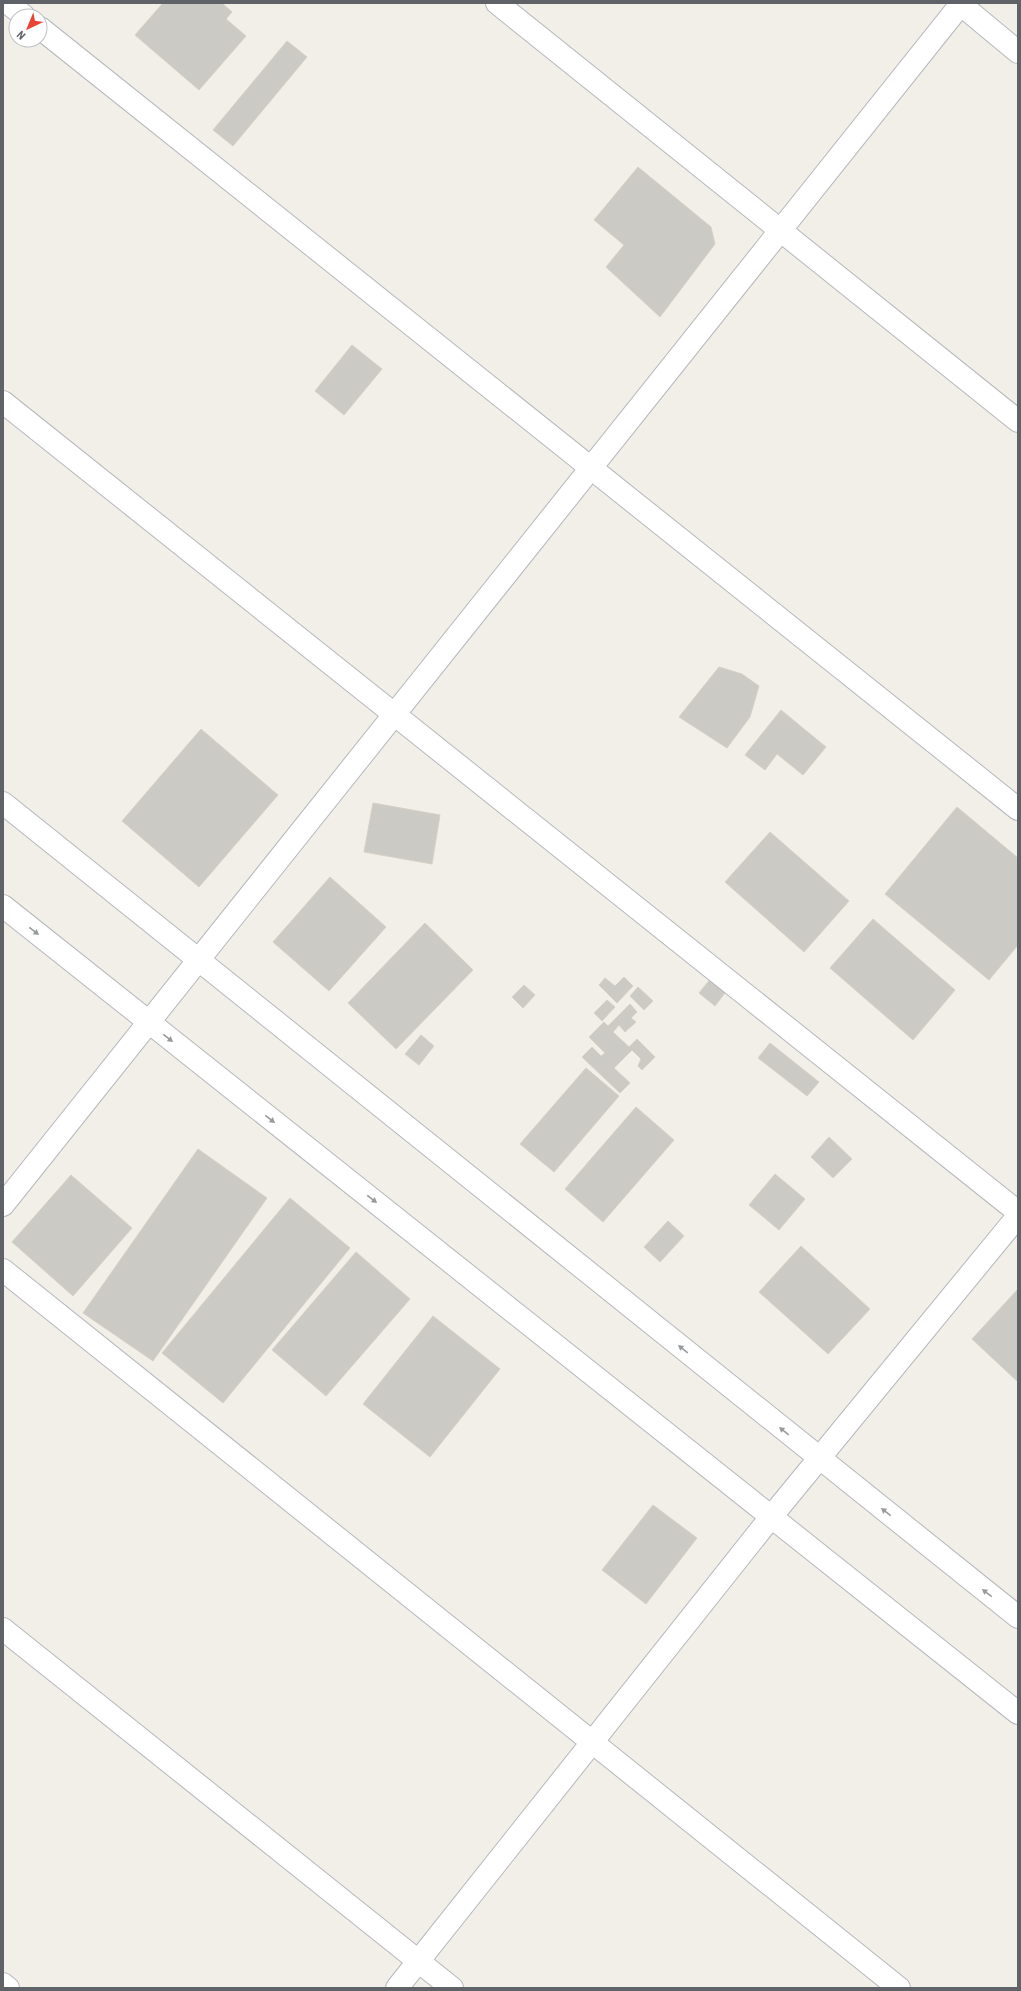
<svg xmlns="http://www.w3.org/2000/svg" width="1021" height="1991" font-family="'Roboto Condensed',sans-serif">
<rect width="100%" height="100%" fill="#f1efe8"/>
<!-- building -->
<g fill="#cccac5" stroke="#d6d1c6">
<polygon points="163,3 222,3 232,12 226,19 246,36 199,90 135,35"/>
<polygon points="287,41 307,57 233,146 213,130"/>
<polygon points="638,167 711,227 715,244 660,317 606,267 624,245 594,220"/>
<polygon points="352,345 382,369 344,415 315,391"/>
<polygon points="719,667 742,674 759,686 750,717 727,748 679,717"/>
<polygon points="781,710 826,747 803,775 777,754 765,770 745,755"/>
<polygon points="201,729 278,795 199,887 122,821"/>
<polygon points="373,803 440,815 432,864 364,852"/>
<polygon points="957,807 1018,858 1018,945 989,980 885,894"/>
<polygon points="770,832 849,901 804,952 725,882"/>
<polygon points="330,877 386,927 329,991 273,942"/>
<polygon points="873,919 955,990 913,1040 830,968"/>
<polygon points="425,923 473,970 396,1049 348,1003"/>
<polygon points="624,977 633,986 617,1003 599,985 605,978 615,986"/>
<polygon points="712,977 728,989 715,1006 699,993"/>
<polygon points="524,985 535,995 523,1008 512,997"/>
<polygon points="638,987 653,1001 644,1010 630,996"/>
<polygon points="607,1000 615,1007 602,1021 594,1013"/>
<polygon points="630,1004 637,1012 631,1018 636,1022 625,1032 619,1025 613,1032 629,1047 637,1039 655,1057 642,1070 638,1066 641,1059 632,1050 614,1068 630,1083 620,1093 582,1057 592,1047 601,1056 605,1053 589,1037 604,1022 608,1026"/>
<polygon points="421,1035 434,1046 419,1065 405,1054"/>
<polygon points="770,1043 819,1082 807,1096 758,1058"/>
<polygon points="586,1068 619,1096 554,1172 520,1144"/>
<polygon points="636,1107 674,1140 603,1222 565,1189"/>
<polygon points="829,1137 852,1159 833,1178 811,1157"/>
<polygon points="198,1149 267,1198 153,1361 83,1313"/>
<polygon points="775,1174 805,1199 779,1230 749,1205"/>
<polygon points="71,1175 132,1228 73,1296 12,1242"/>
<polygon points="290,1198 350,1248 223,1403 162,1353"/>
<polygon points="668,1221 684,1236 660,1262 644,1247"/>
<polygon points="801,1246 870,1309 828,1354 759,1292"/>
<polygon points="356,1252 410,1299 326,1396 272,1350"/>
<polygon points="1018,1289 1018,1382 972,1339"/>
<polygon points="433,1316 500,1369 430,1457 363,1404"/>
<polygon points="653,1505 697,1538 646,1604 602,1570"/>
</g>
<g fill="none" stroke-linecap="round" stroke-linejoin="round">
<defs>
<g id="minor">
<polyline points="8,3 24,16"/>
<polyline points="497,3 1018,421"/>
<polyline points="959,3 1018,52"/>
<polyline points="40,28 1018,809"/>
<polyline points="3,402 1018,1212"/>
<polyline points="3,803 1018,1617"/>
<polyline points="3,906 1018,1713"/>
<polyline points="3,1205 961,4"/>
<polyline points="3,1270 899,1988"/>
<polyline points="3,1629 452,1988"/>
<polyline points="3,1984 8,1988"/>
<polyline points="397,1988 771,1517 1018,1216"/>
</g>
</defs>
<!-- minor casing -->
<use href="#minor" stroke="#b5b8bc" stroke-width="24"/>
<!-- minor -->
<use href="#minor" stroke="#fff" stroke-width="22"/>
</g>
<!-- one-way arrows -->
<defs><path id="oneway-solid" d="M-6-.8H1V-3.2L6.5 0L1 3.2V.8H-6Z"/></defs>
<g fill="#979a9d">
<use href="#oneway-solid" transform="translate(34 931) rotate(38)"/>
<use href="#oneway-solid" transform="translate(168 1038) rotate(38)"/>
<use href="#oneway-solid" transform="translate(270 1119) rotate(38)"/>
<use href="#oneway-solid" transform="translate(372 1199) rotate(38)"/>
<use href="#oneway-solid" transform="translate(683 1349) rotate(-141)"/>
<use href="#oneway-solid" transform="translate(784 1431) rotate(-141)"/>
<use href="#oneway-solid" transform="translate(886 1512) rotate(-142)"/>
<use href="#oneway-solid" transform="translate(987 1593) rotate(-142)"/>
</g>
<!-- border -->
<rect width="1021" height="1991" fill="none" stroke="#5f6368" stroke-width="8"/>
<!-- north arrow -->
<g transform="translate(28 28) rotate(224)"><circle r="19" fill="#ffffff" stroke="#bfc1c3"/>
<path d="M0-3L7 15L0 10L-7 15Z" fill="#ea4335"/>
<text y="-6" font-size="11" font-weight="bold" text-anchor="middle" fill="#5f6368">N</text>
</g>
</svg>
